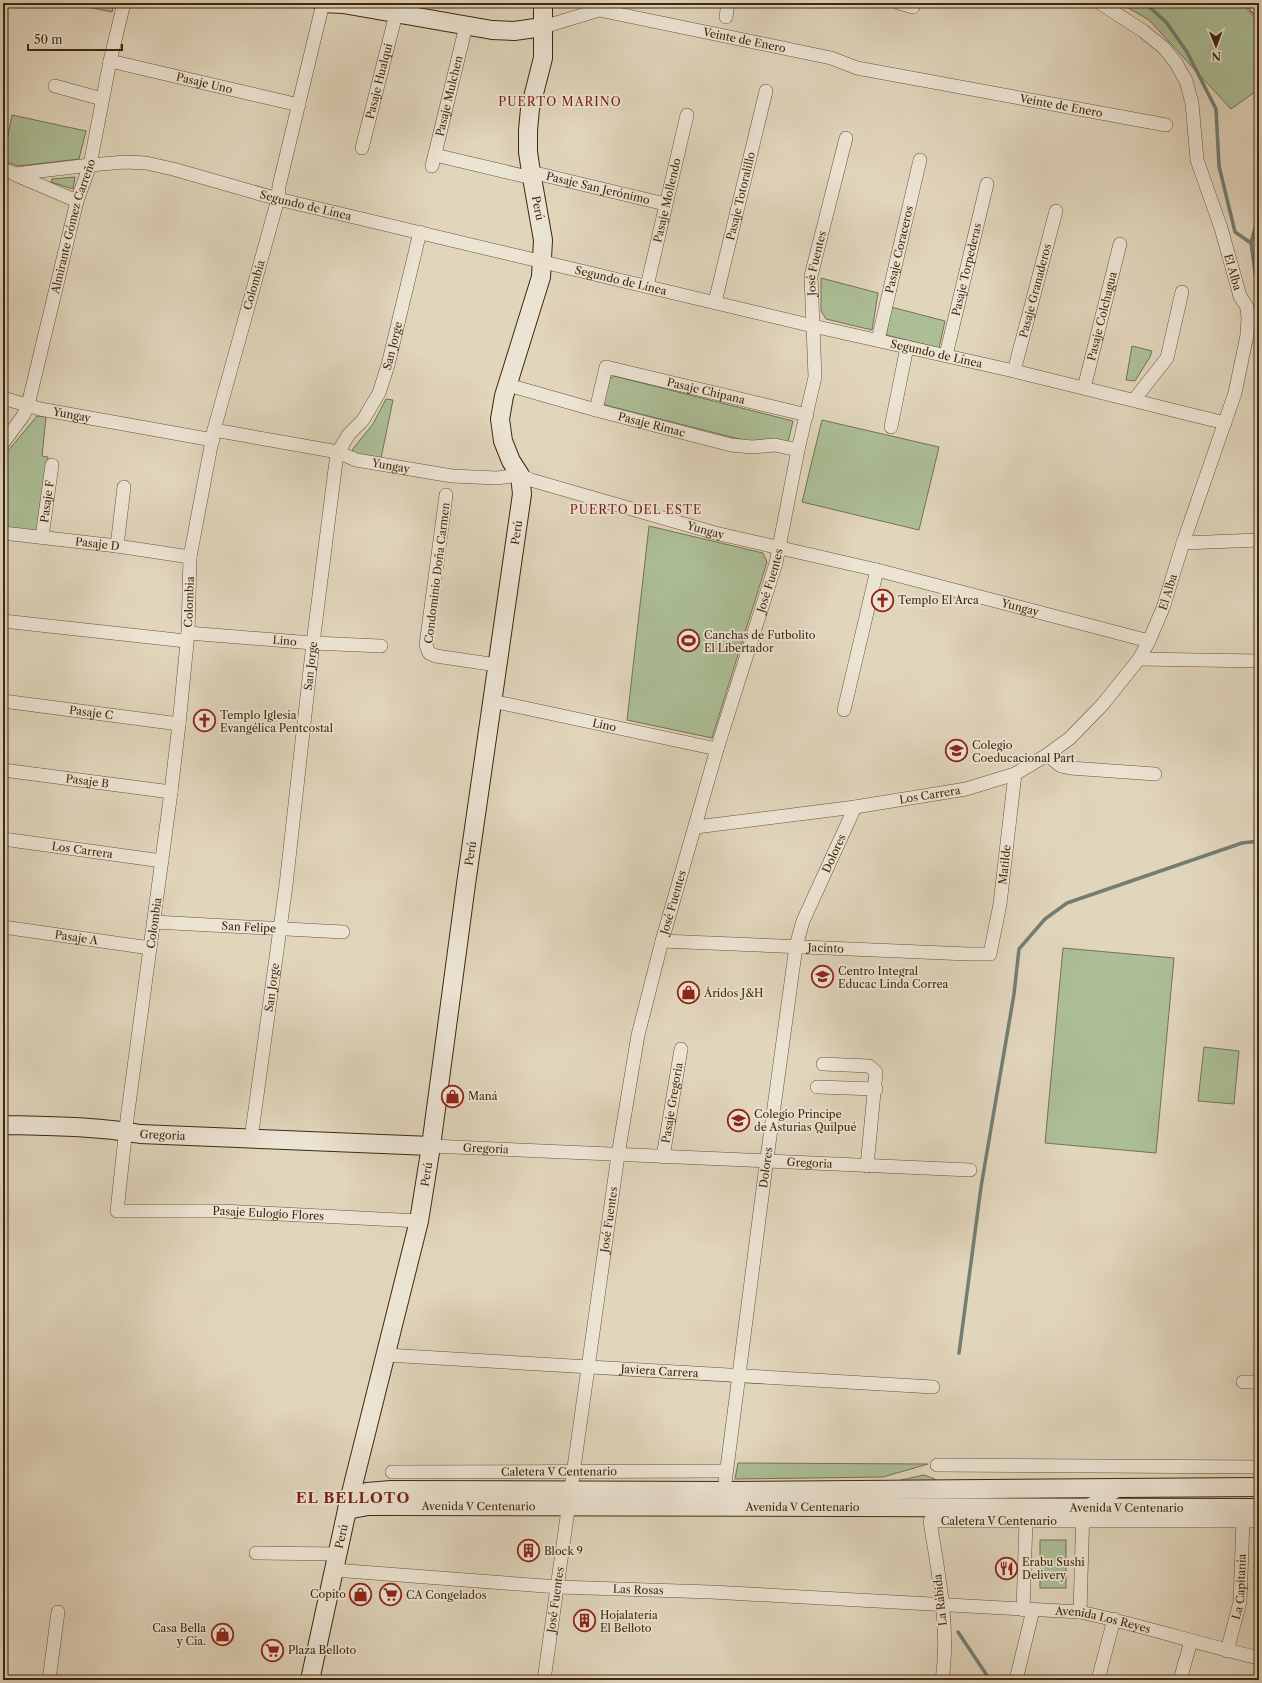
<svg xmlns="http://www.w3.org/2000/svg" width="1262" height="1683" font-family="'Libre Caslon Text',serif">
<rect width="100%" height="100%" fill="#e1d5bc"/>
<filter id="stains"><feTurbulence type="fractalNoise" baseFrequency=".005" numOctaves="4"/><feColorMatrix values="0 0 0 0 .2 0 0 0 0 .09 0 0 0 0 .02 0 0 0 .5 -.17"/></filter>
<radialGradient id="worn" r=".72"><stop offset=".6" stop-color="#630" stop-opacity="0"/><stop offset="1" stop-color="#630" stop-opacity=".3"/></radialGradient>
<!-- green -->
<g fill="#acbe96" stroke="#767252">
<polygon points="68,3 114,3 112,12"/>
<polygon points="1120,3 1242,3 1259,23 1259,89 1231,109 1149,20"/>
<polygon points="12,115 86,131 79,159 19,166 3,161"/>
<polygon points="75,177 73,189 51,182 52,179"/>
<polygon points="821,278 878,293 872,330 826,319 821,311"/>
<polygon points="891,307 945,321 939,348 886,335"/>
<polygon points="1132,346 1152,351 1150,357 1135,381 1126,380"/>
<polygon points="614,376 793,421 788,442 777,439 747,441 605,405 603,399 609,379"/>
<polygon points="386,399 393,400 381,458 356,454 352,450 373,424"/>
<polygon points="37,416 46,417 42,456 48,457 40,532 3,529 3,457"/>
<polygon points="822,420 939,447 919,530 802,502"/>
<polygon points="649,526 763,553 767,562 712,738 627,720"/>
<polygon points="1063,948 1174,958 1156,1153 1045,1143"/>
<polygon points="1204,1047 1239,1051 1234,1104 1198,1101"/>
<polygon points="738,1463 928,1464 883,1477 735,1479"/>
<polygon points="924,1475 935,1479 935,1483 888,1483"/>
<rect x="1040" y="1540" width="26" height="48"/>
</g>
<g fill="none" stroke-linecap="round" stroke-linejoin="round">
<!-- stream -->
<g stroke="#737e73" stroke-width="3.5">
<polyline points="1145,3 1166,22 1187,52 1216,109 1219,166 1235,232 1251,243"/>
<polyline points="1259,213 1251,243 1258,294 1259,295"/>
<polyline points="959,1353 981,1187 1014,994 1019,949 1045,919 1067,903 1242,843 1259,841"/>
<polyline points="958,1632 990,1680"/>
</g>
<defs>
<g id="street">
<path id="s1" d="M323 3 279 186 278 199 214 430 190 557 188 633 179 724 171 792 127 1119 117 1211H222L419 1221"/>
<polyline points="899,3 913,7"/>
<polyline points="726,17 728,3"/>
<path id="s2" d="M543 27 599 10 831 58 857 68 1166 125"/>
<path id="s3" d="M110 61 299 105"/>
<polyline points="55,86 102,99"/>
<path id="s4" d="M362 148 396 14"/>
<polyline points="435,155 532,178"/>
<path id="s5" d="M432 166 466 26"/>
<path id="s6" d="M3 169 15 174 90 165 125 162 146 163 173 169 278 199 813 326 1014 371 1225 423"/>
<path id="s7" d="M531 172 665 204"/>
<polyline points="16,175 77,201"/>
<path id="s8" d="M647 286 687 115"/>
<path id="s9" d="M715 302 766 91"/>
<path id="s10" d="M878 340 920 160"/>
<path id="s11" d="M946 355 987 184"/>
<path id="s12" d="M1014 371 1056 211"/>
<path id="s13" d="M508 385 596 410 731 445 752 447 775 445 798 450"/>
<path id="s14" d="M1084 388 1120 244"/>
<path id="s15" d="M3 398 40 409 213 440"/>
<polyline points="1134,400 1167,358 1182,292"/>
<path id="s16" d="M596 410 606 367 807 415"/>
<polyline points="891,427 907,347"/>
<path id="s17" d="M214 430 338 452 356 460 452 476 497 478 520 475 531 480 715 533 877 570 1149 641"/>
<path id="s18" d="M3 443 23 416 28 405 77 201 90 165 110 61 124 3"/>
<polyline points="446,495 426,645 429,653 436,656 497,665"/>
<path id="s19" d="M3 533 117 546 190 557"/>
<path id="s20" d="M42 537 52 465"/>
<polyline points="1183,543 1259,540"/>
<polyline points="117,546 124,487"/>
<polyline points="3,621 186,641"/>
<path id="s21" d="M188 633 313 643 381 646"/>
<polyline points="1139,659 1259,661"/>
<path id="s22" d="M3 701 179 724"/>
<path id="s23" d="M492 701 717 749"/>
<polyline points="844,710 877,570"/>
<polyline points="1047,755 1061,766 1070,768 1155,774"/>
<path id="s24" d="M3 770 171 792"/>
<path id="s25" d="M696 827 855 807 966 789 1015 774 1047 755 1070 738 1103 704 1139 659 1149 641 1163 608 1183 543 1235 393 1247 335 1248 318 1247 307 1240 296 1221 228 1197 160 1192 103 1186 81 1176 63 1164 48 1143 31 1100 3"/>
<path id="s26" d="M3 839 162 861"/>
<path id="s27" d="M154 922 343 932"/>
<path id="s28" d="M3 927 150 948"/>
<path id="s29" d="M662 941 968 954H990L1000 904 1015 774"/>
<polyline points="823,1064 869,1066 876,1072 867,1166"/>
<polyline points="817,1087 876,1089"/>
<path id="s30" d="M251 1139 286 885 313 643 336 461 338 452 349 434 363 420 379 393 388 365 420 232"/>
<path id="s31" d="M431 1146 970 1170"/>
<path id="s32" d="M663 1157 681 1049"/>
<path id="s33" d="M386 1355 933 1387"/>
<polyline points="1243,1382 1259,1382"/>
<polyline points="937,1465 1259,1467"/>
<path id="s34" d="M392 1472 726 1471"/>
<path id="s35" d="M724 1491 765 1173 796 946 803 921 855 807"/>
<polyline points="256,1553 338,1554"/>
<path id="s36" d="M334 1570 558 1587 711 1592 1080 1612C1141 1625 1199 1644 1259 1658"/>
<polyline points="1023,1610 1026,1521"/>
<polyline points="1080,1612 1083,1508 1119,1490"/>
<path id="s37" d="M1227 1651 1240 1602 1243 1521"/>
<polyline points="49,1680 58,1612"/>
<path id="s38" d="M544 1680 618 1155 638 1035 662 941 717 749 776 563 798 450 815 377 811 276 846 138"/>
<path id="s39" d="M942 1680C950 1628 938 1572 930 1521H1259"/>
<polyline points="1016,1680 1033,1610"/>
<polyline points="1098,1680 1114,1619"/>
<polyline points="1180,1680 1191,1641"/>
</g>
<g id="secondary">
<polyline points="322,3 343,4 492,30 514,31 543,27"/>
<polyline points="1257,3 1259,6"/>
<path id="s40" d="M3 1125C48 1126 95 1126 140 1134L431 1146"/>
<polyline points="349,1501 367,1492 391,1490 724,1491 1259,1487"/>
<path id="s41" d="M347 1510 368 1506H391L1259 1508"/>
<path id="s42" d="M310 1680 349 1501 419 1221 431 1146 466 884 522 494 520 475 511 461 503 441 500 419 504 396 541 277 543 240 531 172 528 152V130L530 109 543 58V3"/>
</g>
</defs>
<!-- street casing -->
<use href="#street" stroke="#68523a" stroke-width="14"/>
<!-- secondary casing -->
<use href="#secondary" stroke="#3f270f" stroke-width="20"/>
<!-- street -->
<use href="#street" stroke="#ece4d3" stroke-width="13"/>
<!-- secondary -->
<use href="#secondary" stroke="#ece4d3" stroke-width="18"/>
</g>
<!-- icons -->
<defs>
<symbol id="church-ring" viewBox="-11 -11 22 22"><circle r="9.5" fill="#ece4d3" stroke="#8f2418" stroke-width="1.5"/><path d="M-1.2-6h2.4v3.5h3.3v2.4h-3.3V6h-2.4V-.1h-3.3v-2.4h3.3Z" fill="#8f2418"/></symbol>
<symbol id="stadium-ring" viewBox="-11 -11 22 22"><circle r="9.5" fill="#ece4d3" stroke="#8f2418" stroke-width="1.5"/><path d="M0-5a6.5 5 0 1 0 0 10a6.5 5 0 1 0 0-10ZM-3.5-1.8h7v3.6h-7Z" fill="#8f2418"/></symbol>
<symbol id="school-ring" viewBox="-11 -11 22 22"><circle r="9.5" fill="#ece4d3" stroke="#8f2418" stroke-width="1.5"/><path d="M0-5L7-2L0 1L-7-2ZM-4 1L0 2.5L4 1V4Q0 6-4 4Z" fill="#8f2418"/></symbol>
<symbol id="shop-ring" viewBox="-11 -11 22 22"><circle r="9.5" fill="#ece4d3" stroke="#8f2418" stroke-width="1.5"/><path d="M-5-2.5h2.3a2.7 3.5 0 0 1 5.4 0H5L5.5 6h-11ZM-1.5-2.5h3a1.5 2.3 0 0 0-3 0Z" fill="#8f2418"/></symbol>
<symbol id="building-ring" viewBox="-11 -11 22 22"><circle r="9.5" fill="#ece4d3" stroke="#8f2418" stroke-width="1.5"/><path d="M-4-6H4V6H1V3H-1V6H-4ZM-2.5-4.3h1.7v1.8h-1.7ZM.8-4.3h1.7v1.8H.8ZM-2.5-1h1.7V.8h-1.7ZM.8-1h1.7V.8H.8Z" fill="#8f2418"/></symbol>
<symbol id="restaurant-ring" viewBox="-11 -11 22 22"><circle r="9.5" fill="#ece4d3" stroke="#8f2418" stroke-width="1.5"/><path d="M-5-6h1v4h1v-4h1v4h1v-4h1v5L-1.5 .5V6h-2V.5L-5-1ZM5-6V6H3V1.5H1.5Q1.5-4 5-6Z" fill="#8f2418"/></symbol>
<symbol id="supermarket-ring" viewBox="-11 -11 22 22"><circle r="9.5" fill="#ece4d3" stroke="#8f2418" stroke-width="1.5"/><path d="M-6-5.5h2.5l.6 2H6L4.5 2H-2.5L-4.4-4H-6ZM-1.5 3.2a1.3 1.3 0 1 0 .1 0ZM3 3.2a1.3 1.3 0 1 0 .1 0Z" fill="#8f2418"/></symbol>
</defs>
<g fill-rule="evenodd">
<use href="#church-ring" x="870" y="588" width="25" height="25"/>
<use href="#stadium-ring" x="676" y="628" width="25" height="25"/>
<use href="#church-ring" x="192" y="708" width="25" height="25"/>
<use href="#school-ring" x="944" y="738" width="25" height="25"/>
<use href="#school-ring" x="810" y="964" width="25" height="25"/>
<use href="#shop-ring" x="676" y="980" width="25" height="25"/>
<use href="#shop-ring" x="440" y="1084" width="25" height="25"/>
<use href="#school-ring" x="726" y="1108" width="25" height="25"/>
<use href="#building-ring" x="516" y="1538" width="25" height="25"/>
<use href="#restaurant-ring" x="994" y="1556" width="25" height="25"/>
<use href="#shop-ring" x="348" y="1582" width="25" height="25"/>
<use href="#supermarket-ring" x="378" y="1582" width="25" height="25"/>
<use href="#building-ring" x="572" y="1608" width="25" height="25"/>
<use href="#shop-ring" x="210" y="1622" width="25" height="25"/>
<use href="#supermarket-ring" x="260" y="1638" width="25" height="25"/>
</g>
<g text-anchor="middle" stroke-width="3.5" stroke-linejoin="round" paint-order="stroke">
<!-- street labels -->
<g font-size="11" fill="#3f270f" stroke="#ece4d3">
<text dy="4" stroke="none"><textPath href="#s2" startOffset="207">Veinte de Enero</textPath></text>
<text dy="4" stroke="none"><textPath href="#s4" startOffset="69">Pasaje Hualqui</textPath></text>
<text dy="4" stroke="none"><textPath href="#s3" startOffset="97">Pasaje Uno</textPath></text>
<text dy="4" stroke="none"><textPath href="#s5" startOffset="72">Pasaje Mulchen</textPath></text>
<text dy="4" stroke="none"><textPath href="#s2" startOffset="531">Veinte de Enero</textPath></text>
<text dy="4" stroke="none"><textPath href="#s7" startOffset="69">Pasaje San Jerónimo</textPath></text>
<text dy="4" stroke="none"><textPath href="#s9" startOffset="109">Pasaje Totoralillo</textPath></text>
<text dy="4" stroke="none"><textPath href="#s8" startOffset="88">Pasaje Mollendo</textPath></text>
<text dy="4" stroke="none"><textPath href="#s6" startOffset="310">Segundo de Línea</textPath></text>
<text transform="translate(538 208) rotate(79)" y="4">Perú</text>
<text dy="4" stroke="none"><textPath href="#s18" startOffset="230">Almirante Gómez Carreño</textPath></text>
<text dy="4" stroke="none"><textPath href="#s10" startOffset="93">Pasaje Coraceros</textPath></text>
<text dy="4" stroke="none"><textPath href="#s38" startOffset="1448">José Fuentes</textPath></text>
<text dy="4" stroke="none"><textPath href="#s11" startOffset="88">Pasaje Torpederas</textPath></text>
<text transform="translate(1233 272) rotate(74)" y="4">El Alba</text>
<text dy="4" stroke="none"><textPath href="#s6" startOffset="634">Segundo de Línea</textPath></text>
<text transform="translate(254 285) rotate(-74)" y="4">Colombia</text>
<text dy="4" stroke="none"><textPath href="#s12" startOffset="83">Pasaje Granaderos</textPath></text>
<text dy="4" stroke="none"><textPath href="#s14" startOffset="74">Pasaje Colchagua</textPath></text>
<text dy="4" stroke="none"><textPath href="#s30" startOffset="814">San Jorge</textPath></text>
<text dy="4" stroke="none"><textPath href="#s6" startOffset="958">Segundo de Línea</textPath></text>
<text dy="4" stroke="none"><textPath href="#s16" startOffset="147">Pasaje Chipana</textPath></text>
<text dy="4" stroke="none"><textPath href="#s15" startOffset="71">Yungay</textPath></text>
<text dy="4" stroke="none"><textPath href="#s13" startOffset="149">Pasaje Rimac</textPath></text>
<text dy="4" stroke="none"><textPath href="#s17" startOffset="181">Yungay</textPath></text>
<text dy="4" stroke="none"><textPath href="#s20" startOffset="36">Pasaje F</textPath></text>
<text dy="4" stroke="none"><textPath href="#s17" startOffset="505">Yungay</textPath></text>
<text dy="4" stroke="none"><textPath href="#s42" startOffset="1167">Perú</textPath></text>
<text dy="4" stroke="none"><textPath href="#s19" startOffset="95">Pasaje D</textPath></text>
<text transform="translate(437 573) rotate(-83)" y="4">Condominio Doña Carmen</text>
<text dy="4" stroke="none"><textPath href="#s38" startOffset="1125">José Fuentes</textPath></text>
<text dy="4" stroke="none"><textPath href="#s25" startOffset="568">El Alba</textPath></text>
<text transform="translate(189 602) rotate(-88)" y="4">Colombia</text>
<text dy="4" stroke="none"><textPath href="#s17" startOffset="829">Yungay</textPath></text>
<text dy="4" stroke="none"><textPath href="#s21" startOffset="97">Lino</textPath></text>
<text dy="4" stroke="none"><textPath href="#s30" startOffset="477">San Jorge</textPath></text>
<text dy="4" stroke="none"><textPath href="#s22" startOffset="89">Pasaje C</textPath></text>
<text dy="4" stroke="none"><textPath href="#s23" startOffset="115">Lino</textPath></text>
<text dy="4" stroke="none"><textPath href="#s24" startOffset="85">Pasaje B</textPath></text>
<text dy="4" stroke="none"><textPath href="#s25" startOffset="236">Los Carrera</textPath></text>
<text dy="4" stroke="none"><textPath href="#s26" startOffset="80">Los Carrera</textPath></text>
<text dy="4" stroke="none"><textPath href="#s42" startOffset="843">Perú</textPath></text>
<text dy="4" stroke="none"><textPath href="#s35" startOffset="650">Dolores</textPath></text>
<text dy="4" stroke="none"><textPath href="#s29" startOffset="419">Matilde</textPath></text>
<text dy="4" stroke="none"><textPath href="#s38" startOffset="789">José Fuentes</textPath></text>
<text transform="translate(154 923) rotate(-82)" y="4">Colombia</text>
<text dy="4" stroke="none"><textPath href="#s27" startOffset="95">San Felipe</textPath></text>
<text dy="4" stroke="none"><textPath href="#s28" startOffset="74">Pasaje A</textPath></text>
<text dy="4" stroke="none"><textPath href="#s29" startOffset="164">Jacinto</textPath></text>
<text dy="4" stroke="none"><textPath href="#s30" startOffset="153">San Jorge</textPath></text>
<text dy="4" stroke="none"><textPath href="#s32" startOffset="55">Pasaje Gregoria</textPath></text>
<text dy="4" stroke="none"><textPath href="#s40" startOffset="160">Gregoria</textPath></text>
<text dy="4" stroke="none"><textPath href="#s31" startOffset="55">Gregoria</textPath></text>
<text dy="4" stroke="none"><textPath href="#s31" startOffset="379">Gregoria</textPath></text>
<text dy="4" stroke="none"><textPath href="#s35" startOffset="326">Dolores</textPath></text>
<text dy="4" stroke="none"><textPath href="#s42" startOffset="519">Perú</textPath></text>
<text dy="4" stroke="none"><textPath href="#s1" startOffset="1380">Pasaje Eulogio Flores</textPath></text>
<text dy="4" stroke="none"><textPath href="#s38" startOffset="465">José Fuentes</textPath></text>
<text dy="4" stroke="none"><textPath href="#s33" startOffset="274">Javiera Carrera</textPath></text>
<text dy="4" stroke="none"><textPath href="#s34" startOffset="167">Caletera V Centenario</textPath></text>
<text dy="4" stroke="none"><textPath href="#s41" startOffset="132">Avenida V Centenario</textPath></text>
<text dy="4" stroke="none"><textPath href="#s41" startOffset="456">Avenida V Centenario</textPath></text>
<text dy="4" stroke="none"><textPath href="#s41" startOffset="780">Avenida V Centenario</textPath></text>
<text dy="4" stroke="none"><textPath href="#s39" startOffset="229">Caletera V Centenario</textPath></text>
<text dy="4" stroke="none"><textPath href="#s42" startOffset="147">Perú</textPath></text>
<text dy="4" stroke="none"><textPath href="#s37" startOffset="66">La Capitanía</textPath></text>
<text dy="4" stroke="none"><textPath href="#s36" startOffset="305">Las Rosas</textPath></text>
<text dy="4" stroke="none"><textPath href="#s38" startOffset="81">José Fuentes</textPath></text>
<text transform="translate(940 1600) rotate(-96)" y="4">La Rábida</text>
<text dy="4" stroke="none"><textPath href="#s36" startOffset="771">Avenida Los Reyes</textPath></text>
</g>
<!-- poi labels -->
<g font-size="11" fill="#3f270f" stroke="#ece4d3" text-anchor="start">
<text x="898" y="604">Templo El Arca</text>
<text x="704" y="639">Canchas de Futbolito<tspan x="704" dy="13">El Libertador</tspan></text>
<text x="220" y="719">Templo Iglesia<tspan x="220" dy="13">Evangélica Pentcostal</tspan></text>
<text x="972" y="749">Colegio<tspan x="972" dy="13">Coeducacional Part</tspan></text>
<text x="838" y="975">Centro Integral<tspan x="838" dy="13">Educac Linda Correa</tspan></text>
<text x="704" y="997">Áridos J&amp;H</text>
<text x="468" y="1100">Maná</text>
<text x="754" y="1118">Colegio Príncipe<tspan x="754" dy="13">de Asturias Quilpué</tspan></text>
<text x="544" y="1555">Block 9</text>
<text x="1022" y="1566">Erabu Sushi<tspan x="1022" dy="13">Delivery</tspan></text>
<text x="346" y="1598" text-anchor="end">Copito</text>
<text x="406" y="1599">CA Congelados</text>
<text x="600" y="1619">Hojalatería<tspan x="600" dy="13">El Belloto</tspan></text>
<text x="206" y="1632" text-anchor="end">Casa Bella<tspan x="206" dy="13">y Cia.</tspan></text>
<text x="288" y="1654">Plaza Belloto</text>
</g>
<!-- neighbourhood labels -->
<g font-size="12" letter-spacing="1" fill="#7a1f14" stroke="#ece4d3">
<text x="560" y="106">PUERTO MARINO</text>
<text x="636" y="514">PUERTO DEL ESTE</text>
</g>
<!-- district labels -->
<g font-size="15" font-weight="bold" letter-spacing="1" fill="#7a1f14" stroke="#ece4d3">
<text x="353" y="1503">EL BELLOTO</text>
</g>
</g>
<!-- margin -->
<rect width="1262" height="1683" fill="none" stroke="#e1d5bc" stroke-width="16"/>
<rect x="4" y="4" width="1254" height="1675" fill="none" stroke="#3f270f" stroke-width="2"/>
<rect x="8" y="8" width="1246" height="1667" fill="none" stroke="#3f270f"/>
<!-- north arrow -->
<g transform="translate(1216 46) rotate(179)" stroke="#ece4d3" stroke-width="3" paint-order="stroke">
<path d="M0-3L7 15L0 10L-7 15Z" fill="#3f270f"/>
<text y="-6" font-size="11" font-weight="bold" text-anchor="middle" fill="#3f270f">N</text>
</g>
<!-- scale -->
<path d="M28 44v6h94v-6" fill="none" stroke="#3f270f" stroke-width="2"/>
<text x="34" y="44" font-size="12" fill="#3f270f" stroke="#ece4d3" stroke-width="3" paint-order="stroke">50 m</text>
<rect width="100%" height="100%" filter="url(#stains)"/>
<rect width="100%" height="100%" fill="url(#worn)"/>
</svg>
